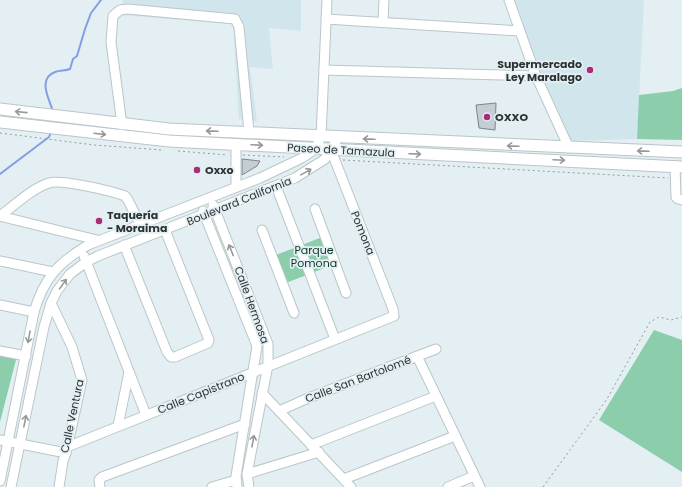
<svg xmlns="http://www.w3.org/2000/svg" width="682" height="487" font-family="Poppins,sans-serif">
<rect width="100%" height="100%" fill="#e3eff3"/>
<!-- built -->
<g fill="#d0e6ec">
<polygon points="123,0 301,0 301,31 269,28 273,69 250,67 257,122 239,119 233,24 121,15"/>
<polygon points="513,0 644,0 637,139 566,141"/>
</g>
<!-- green -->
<g fill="#8cceac">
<polygon points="682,88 682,140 637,139 639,95 673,91"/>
<polygon points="325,236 335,264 286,283 276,255"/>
<polygon points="654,330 682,340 682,472 599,420"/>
<polygon points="0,348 18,352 0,422"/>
</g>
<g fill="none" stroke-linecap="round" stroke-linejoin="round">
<!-- stream -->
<g stroke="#839de7" stroke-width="2">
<path d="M53 112C51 102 36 79 55 72 60 70 65 71 70 69L73 59 77 56 85 29 91 13 101 0"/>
<polyline points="0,174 49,137 51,132"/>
</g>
</g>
<!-- building -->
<g fill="#c4cdd4" stroke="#7b848a">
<polygon points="496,103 495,130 479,128 476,105"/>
<polygon points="242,159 260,161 257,166 242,175"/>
</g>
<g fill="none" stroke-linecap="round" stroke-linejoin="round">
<defs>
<g id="minor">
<polyline points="509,0 536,76 569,148"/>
<polyline points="326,19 520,31"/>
<polyline points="383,22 384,0"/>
<polyline points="324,70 536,76"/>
<polyline points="122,125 111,42 113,16 120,10 128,9 235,19 239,27 249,132"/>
<polyline points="236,144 236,187"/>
<polyline points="675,166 676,197 678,199 682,200"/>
<polyline points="276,186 335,339"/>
<polyline points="213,205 268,344 268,365 247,474 249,487"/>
<polyline points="315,209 346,293"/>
<polyline points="203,211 257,346 236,476 237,487"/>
<path d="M0 216C15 205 31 189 49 183 61 179 112 191 125 196L128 200 140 224"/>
<polyline points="0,216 97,240"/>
<polyline points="262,230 294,313"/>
<polyline points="124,245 167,352 171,357 175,357 208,343 209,340 165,230"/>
<polyline points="84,256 146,415"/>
<polyline points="0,261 53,272"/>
<polyline points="51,303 72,347 82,380 66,453 63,461 59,487"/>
<polyline points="0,305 34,312"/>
<polyline points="0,351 26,356"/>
<polyline points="417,356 480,487"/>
<polyline points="262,393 351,487"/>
<polyline points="279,411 306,399 436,349"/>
<polyline points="118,426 129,372"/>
<polyline points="0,440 66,453"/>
<polyline points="311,445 436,396"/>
<polyline points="67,447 394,316 393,309 331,150"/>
<polyline points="247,474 319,452"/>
<polyline points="344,479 455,436"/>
<path d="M0 481 34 312C44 278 58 263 88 245L260 178 302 158 315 149 321 137 327 0"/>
<polyline points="11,487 44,327 51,303 57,291 70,274 86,262 98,256 295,178 325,159 338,138"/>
<polyline points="100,487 99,480 102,477 245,424"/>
<polyline points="212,487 236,480"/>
<polyline points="448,487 474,476"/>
</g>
<g id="major">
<polyline points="0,109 169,129 682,152"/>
<polyline points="0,122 169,141 682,167"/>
</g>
</defs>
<!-- minor casing -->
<use href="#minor" stroke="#bac6c9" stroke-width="11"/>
<!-- major casing -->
<use href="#major" stroke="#bac6c9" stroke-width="13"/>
<!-- path -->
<g stroke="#939b9e" stroke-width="1" stroke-dasharray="2 3" stroke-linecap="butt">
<polyline points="0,133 94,145 162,150"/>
<polyline points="178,151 228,155"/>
<polyline points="243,155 284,157"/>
<polyline points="343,160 668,178"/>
<polyline points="543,487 607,399 650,322 659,317 671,320 682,317"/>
</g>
<!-- minor -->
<use href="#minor" stroke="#fff" stroke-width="9"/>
<!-- major -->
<use href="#major" stroke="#fff" stroke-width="11"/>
</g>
<!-- one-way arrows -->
<defs><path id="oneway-shaft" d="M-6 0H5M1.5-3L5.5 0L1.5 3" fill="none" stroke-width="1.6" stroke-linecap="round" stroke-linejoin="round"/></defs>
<g stroke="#969899">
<use href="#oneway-shaft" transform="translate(21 112) rotate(-174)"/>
<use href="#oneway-shaft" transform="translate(212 131) rotate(-178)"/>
<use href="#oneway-shaft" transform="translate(100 134) rotate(7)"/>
<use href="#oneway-shaft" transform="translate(369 139) rotate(-178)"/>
<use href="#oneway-shaft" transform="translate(257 145) rotate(3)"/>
<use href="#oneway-shaft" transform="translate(513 146) rotate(-178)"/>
<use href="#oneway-shaft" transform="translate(643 151) rotate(-178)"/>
<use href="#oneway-shaft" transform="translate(415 154) rotate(2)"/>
<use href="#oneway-shaft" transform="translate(559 160) rotate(3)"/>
<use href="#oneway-shaft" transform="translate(306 172) rotate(-29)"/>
<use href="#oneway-shaft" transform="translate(231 250) rotate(-112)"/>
<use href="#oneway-shaft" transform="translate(63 284) rotate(-54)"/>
<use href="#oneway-shaft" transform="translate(29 337) rotate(100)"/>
<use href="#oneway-shaft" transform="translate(25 421) rotate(-79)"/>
<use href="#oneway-shaft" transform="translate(253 441) rotate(-80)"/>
</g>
<!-- markers -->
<g fill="#ac2b77" stroke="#e3eff3" stroke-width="1.5">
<circle cx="590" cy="70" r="4"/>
<circle cx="487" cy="117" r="4"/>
<circle cx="197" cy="170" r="4"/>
<circle cx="99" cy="221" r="4"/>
</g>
<g text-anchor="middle" stroke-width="3.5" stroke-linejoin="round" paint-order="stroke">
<!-- poi labels -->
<g font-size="11" font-weight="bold" fill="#2d3233" stroke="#e3eff3" text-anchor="start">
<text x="582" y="68" text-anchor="end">Supermercado<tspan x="582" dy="13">Ley Maralago</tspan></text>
<text x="495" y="121">OXXO</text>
<text x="205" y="174">Oxxo</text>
<text x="107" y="219">Taquería<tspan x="107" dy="13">- Moraima</tspan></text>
</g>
<!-- street labels -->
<g font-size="11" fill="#2d3233" stroke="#e3eff3">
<text transform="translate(341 150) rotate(3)" y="4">Paseo de Tamazula</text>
<text transform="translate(239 201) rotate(-22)" y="4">Boulevard California</text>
<text transform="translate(363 233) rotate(68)" y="4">Pomona</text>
<text transform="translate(252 305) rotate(70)" y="4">Calle Hermosa</text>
<text transform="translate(358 379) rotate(-21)" y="4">Calle San Bartolomé</text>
<text transform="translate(201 393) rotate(-22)" y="4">Calle Capistrano</text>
<text transform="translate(72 416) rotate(-78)" y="4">Calle Ventura</text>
</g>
<!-- park labels -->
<g font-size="11" fill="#093523" stroke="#e3eff3">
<text x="314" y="254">Parque<tspan x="314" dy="13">Pomona</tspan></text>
</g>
</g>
</svg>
